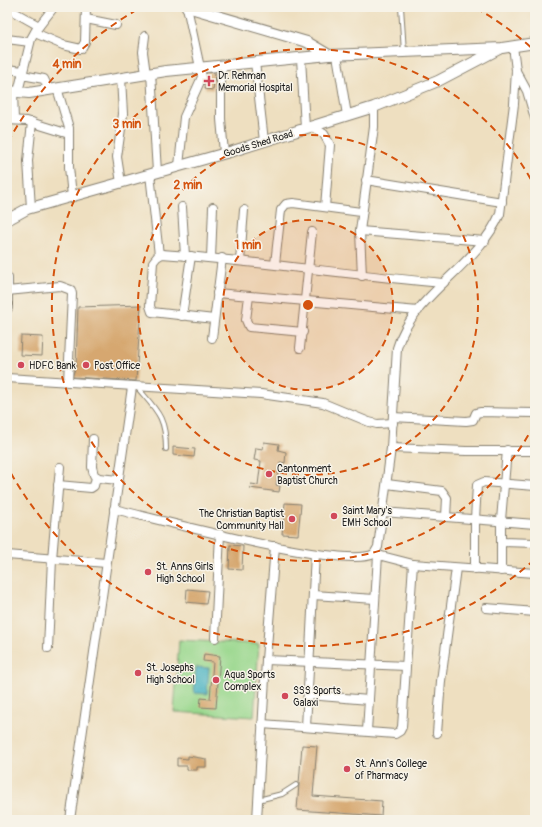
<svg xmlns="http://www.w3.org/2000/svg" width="542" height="827" font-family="Pangolin,sans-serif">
<rect width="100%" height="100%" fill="#f7f3e8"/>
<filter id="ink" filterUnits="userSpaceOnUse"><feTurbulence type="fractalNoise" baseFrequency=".025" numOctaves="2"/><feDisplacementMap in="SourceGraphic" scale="8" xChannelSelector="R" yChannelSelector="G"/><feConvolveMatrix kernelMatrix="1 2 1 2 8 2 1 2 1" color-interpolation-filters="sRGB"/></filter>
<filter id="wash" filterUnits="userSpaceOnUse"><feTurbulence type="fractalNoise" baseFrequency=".012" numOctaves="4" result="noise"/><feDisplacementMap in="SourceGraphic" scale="16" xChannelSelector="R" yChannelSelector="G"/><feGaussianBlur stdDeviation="0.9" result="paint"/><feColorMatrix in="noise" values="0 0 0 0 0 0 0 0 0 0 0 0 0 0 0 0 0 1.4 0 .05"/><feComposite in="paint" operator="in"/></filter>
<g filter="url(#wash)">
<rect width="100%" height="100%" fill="#eedfc0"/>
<!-- green -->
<polygon fill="#98d78c" stroke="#5a7a54" points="179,640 259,644 254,717 174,712"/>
<!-- water -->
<polygon fill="#44b1c1" stroke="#30666e" points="196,667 209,668 207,694 194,693"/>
<g id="blocks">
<!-- building -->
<g fill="#d6a770">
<polygon points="206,72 215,73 213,90 205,89"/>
<polygon points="141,305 136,381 72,377 76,366 78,307"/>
<polygon points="21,336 43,337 42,356 20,355"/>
<polygon points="264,442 279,444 278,450 286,452 285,463 280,462 276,485 280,486 279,492 250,488 251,484 258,485 261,461 254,460 256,448 263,449"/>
<polygon points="173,447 195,449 194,457 173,455"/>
<polygon points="285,503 301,504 298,535 282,534"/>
<polygon points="230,545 243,546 242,570 229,569"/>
<polygon points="187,589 208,591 206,604 186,602"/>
<polygon points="204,654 220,656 216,708 200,707 201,698 210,699 213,662 203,661"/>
<polygon points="302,745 317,746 313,796 382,801 381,816 297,810"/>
<polygon points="188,756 206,759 206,767 197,767 197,770 187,770 187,766 177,766 177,758 188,759"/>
</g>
</g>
</g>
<g filter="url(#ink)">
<use href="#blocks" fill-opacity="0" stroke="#857e6e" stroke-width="1"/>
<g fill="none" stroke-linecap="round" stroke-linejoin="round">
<defs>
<g id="service">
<polyline points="401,7 404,52"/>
<path d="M137 387C157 411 166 417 166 449"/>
<polyline points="258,800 282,794 296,785"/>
</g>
<g id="minor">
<polyline points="7,8 39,26"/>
<polyline points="86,19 116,25"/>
<polyline points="35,33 63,45 81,49 85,42 86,7"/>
<polyline points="145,36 143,52 146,74"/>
<polyline points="7,39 30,42"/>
<polyline points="337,55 347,115"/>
<polyline points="301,58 305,128"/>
<polyline points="255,62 264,141"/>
<polyline points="221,65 221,119 224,153"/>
<polyline points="7,69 23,71"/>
<polyline points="516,71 527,91 535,118"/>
<polyline points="151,73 157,172"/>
<polyline points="22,75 44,79 49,90"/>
<polyline points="57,88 69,128 69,167 72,196"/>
<polyline points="13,92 14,120"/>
<polyline points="18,92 31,39 36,30 54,7"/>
<polyline points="7,120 27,121 69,134"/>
<polyline points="311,126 324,134 330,145 325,207"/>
<polyline points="179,166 184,117 202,77 187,7"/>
<polyline points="150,174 159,255"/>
<polyline points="366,180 502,202"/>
<polyline points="121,183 117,157 123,114 121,78"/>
<polyline points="182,207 185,256"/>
<polyline points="31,208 28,161 32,122"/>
<polyline points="360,231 485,241"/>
<polyline points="211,258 213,207"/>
<polyline points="240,261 244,210"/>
<polyline points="275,264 281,210 286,204 293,203 361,212"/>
<polyline points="362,276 360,231 374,127 374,107"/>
<polyline points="7,291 60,286 71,290 72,294 68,382"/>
<polyline points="217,293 418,311"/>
<polyline points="249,296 246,320 249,327 303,332"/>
<polyline points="182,316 191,256"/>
<path d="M214 319 152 312 150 306 153 262 157 257 162 254C256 261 349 275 443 283"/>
<polyline points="212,338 222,258"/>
<polyline points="300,348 312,232"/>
<polyline points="7,378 261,394 323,403 369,422 377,424 393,423"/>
<polyline points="393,417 466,421 473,420 476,413 481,412 535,413"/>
<polyline points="93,439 92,467 94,475 99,478 118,480"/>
<polyline points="391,448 466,451 535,451"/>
<polyline points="387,484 442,491 447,498 446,517"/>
<polyline points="58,485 91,488 94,486 96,477"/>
<path d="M114 509C157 519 343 570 374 554L378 547 391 448 397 348C412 295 478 266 500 214L514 104 516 70 513 46"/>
<polyline points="383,512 535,524"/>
<polyline points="501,542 535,543"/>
<polyline points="374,554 413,564 535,573"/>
<polyline points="7,555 106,563"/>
<polyline points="475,569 475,519 477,485 484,482 535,486"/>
<polyline points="501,571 501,520 507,450"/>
<polyline points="313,595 375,599"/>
<polyline points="486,608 535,612"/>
<polyline points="215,638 220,534"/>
<polyline points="48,648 52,559 60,467"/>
<polyline points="266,660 406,666"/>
<polyline points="308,695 369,700"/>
<polyline points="262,724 395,734 400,731 402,727 413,564"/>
<polyline points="306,727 315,554"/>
<polyline points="367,731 378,555"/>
<polyline points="437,733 441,681 456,568"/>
<polyline points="70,820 132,387"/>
<polyline points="257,820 266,660 275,546"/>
</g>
<g id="tertiary">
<polyline points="187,7 307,42 329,55"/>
<polyline points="7,91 29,93 166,71 329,55 502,48 535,43"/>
<polyline points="7,220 27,209 233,151 374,107 438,81 499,49"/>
<polyline points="7,278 7,308"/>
</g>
</defs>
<!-- service casing -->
<use href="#service" stroke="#857e6e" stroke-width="6"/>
<!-- minor casing -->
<use href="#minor" stroke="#857e6e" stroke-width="10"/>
<!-- tertiary casing -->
<use href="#tertiary" stroke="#857e6e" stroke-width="12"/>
<!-- service -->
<use href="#service" stroke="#fff" stroke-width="4"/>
<!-- minor -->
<use href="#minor" stroke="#fff" stroke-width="8"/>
<!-- tertiary -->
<use href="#tertiary" stroke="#fff" stroke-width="10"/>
</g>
</g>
<!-- distance rings -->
<circle cx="308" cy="305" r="85" fill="#d4530e" fill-opacity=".12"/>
<g fill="none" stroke="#d4530e" stroke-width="2" stroke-dasharray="7 5">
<circle cx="308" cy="305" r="85"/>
<circle cx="308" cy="305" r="170"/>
<path d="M534 425A256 256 0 1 1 534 185"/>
<path d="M534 560A341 341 0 0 1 8 468M8 142A341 341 0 0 1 140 8M476 8A341 341 0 0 1 534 50"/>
</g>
<!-- markers -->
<g fill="#d1495b" stroke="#f7f3e8" stroke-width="1.5">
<path d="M207 75h4v4h4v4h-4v4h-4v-4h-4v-4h4z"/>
<circle cx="21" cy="365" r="4"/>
<circle cx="86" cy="365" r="4"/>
<circle cx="269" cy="474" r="4"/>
<circle cx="334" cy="516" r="4"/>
<circle cx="292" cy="519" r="4"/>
<circle cx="148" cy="572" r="4"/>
<circle cx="138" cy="673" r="4"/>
<circle cx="216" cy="680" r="4"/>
<circle cx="285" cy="696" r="4"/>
<circle cx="347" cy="769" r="4"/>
</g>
<g text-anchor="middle" stroke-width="3" stroke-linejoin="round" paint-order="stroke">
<!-- poi labels -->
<g font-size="10" fill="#1c1c1c" stroke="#f7f3e8" text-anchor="start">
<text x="218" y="79">Dr. Rehman<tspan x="218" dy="12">Memorial Hospital</tspan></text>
<text x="29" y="369">HDFC Bank</text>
<text x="94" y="369">Post Office</text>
<text x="277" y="472">Cantonment<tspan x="277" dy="12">Baptist Church</tspan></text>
<text x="342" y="514">Saint Mary's<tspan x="342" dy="12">EMH School</tspan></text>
<text x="284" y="517" text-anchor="end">The Christian Baptist<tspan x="284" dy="12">Community Hall</tspan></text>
<text x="156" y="570">St. Anns Girls<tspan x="156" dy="12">High School</tspan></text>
<text x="146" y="671">St. Josephs<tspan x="146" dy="12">High School</tspan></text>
<text x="224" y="678">Aqua Sports<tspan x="224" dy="12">Complex</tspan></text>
<text x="293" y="694">SSS Sports<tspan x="293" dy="12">Galaxi</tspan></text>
<text x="355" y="767">St. Ann's College<tspan x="355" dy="12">of Pharmacy</tspan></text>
</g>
<!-- street labels -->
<g font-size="10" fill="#1c1c1c" stroke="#f7f3e8">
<text transform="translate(258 143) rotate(-17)" y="4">Goods Shed Road</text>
</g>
</g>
<circle cx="308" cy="305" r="6" fill="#d4530e" stroke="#f7f3e8" stroke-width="2"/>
<g font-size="12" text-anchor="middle" font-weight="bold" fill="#d4530e" stroke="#f7f3e8" stroke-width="3" stroke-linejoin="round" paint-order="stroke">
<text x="67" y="68">4 min</text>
<text x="127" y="128">3 min</text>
<text x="188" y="189">2 min</text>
<text x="248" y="249">1 min</text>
</g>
<!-- margin -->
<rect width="542" height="827" fill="none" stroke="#f7f3e8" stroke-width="24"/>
</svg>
